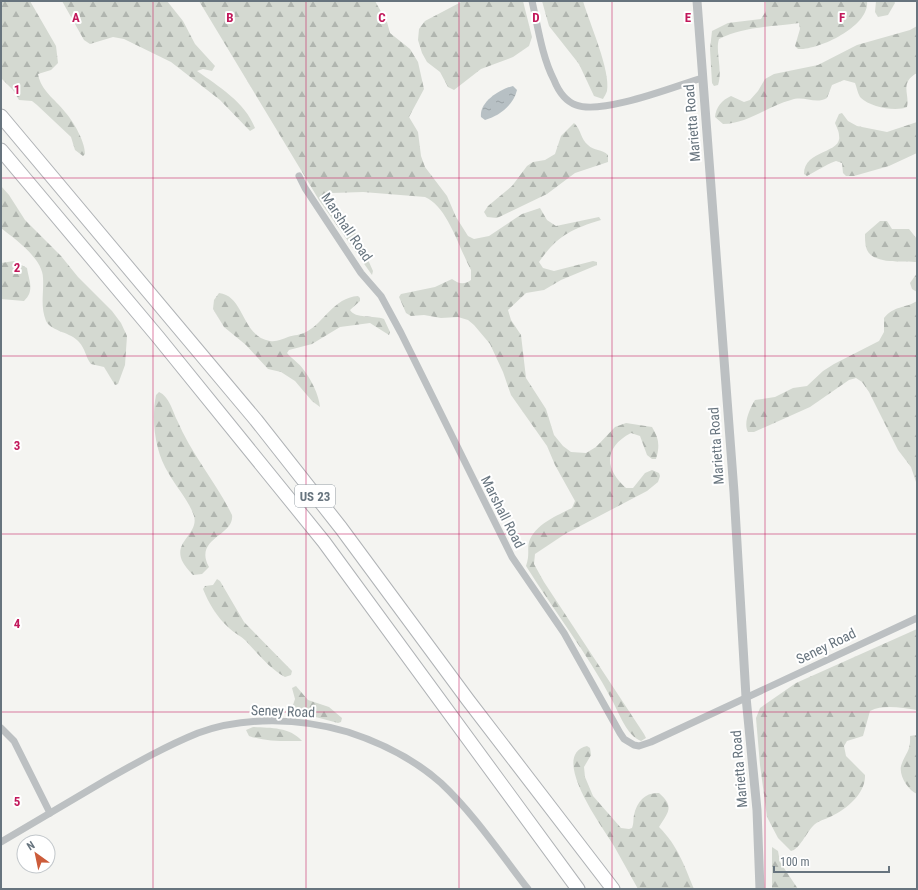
<svg xmlns="http://www.w3.org/2000/svg" width="918" height="890" font-family="'Roboto Condensed',sans-serif">
<defs>
<pattern id="forest-firs" width="22" height="20" patternUnits="userSpaceOnUse"><rect width="22" height="20" fill="#d4d9d1"/><path d="M5 1l3.5 6h-7zM16 11l3.5 6h-7z" fill="#b0b5af"/></pattern>
<pattern id="water-ripples" width="26" height="14" patternUnits="userSpaceOnUse"><rect width="26" height="14" fill="#b7c0c4"/><path d="M2 4q2-2 4 0t4 0M15 11q2-2 4 0t4 0" fill="none" stroke="#99a1a4"/></pattern>
</defs>
<rect width="100%" height="100%" fill="#f4f4f1"/>
<!-- forest -->
<g fill="url(#forest-firs)">
<path d="M1 1H30L56 46 58 63 51 70 38 74C41 91 55 99 65 112 73 121 85 141 85 154L83 156 75 150 71 137 37 105 32 101 19 100 13 90 1 78Z"/>
<path d="M62 1H167L183 21 195 44 215 66 212 71 203 69 197 71C218 86 245 102 255 128L250 131 220 100 171 62 124 39 113 37 90 44 84 40Z"/>
<path d="M199 1H375L387 22 390 33 410 49 418 62 424 89 409 117 418 132 421 156 425 167 447 196 456 217 468 236 474 239 489 236 522 214 540 208 547 220 556 226 599 217 601 220C571 229 557 236 539 262L543 268 554 271 593 261 597 262V265L561 280 544 290 526 293 508 310 511 320 521 335 526 378 546 409 554 435 563 446 571 452 586 453 596 447 615 427 626 423 652 427C659 438 660 446 656 459H652L647 455 640 436 631 433C604 447 604 469 626 488H633L645 473 652 470 659 473 660 476 658 482 647 491 565 534 535 554 534 564 544 582 644 734 646 738 641 741C627 736 619 713 612 700 587 653 554 611 526 566 530 555 527 549 529 542 534 525 558 515 572 508L575 501 555 465 547 446 511 395 503 372 490 344 474 325 468 320 458 317 441 318 424 315 411 316 406 313 399 297 401 294 435 287 452 279C459 284 464 285 471 280V270C459 248 448 207 425 197L363 192 332 193 330 197 332 203 357 235 373 271 372 275 319 200Z"/>
<polygon points="463,1 523,1 532,37 529,46 513,57 481,69 454,90 448,87 440,72 427,62 422,53 418,40 419,29 425,21"/>
<path d="M542 1H583C589 22 611 71 607 91 606 94 604 97 603 99L594 96 579 64 549 26Z"/>
<path d="M766 1H867C870 26 819 50 798 49L795 46 800 29 799 23C772 27 744 26 719 39 715 51 723 70 718 85L714 86 712 83 710 49 712 31 728 23 761 19 766 11Z"/>
<polygon points="876,1 894,1 895,3 888,15 878,17 875,12"/>
<path d="M917 26V73C899 83 910 94 907 107 896 112 870 107 861 98 858 95 857 88 855 83L844 80 832 85 827 98C815 105 804 95 791 100 768 106 747 124 723 124L715 117C716 107 722 100 731 96L744 102 750 100 758 91 765 79 774 74 818 65 857 45 910 30Z"/>
<path d="M842 113 848 121 857 126 887 132 917 122V153L889 166 854 176H846L843 173 842 163 836 161C825 165 817 171 807 176L804 174C804 149 843 154 839 135 839 131 836 126 835 123L839 114Z"/>
<path d="M574 123C581 129 581 140 588 145 594 151 602 149 608 155V162L575 173 547 194 497 218 487 217 484 212 488 206 512 186 527 166 533 162 545 160 555 154 561 136Z"/>
<path d="M1 186 9 195 25 220 61 256 78 277 112 311 121 323 127 336 125 365 118 384 115 385 104 367 91 364C86 358 85 348 79 342 71 332 52 332 46 321 40 306 44 293 43 278 43 259 15 239 1 228Z"/>
<path d="M880 221H887L892 229H909L917 239V262C903 261 870 265 866 247 865 243 865 238 865 234Z"/>
<path d="M14 261 27 268C29 281 35 291 24 301L1 299V263Z"/>
<polygon points="917,273 917,292 912,289 910,283"/>
<path d="M219 293C245 296 241 336 270 341 277 342 282 339 288 337 294 335 301 335 306 332 325 322 333 298 358 296L360 298V301L350 310C355 319 374 315 384 319L390 332 389 335 370 323 340 327 312 344 289 350 287 353C292 359 299 363 303 369 311 379 319 395 320 407L312 401 295 381 281 372 268 369 246 345 224 327 213 309 214 300Z"/>
<path d="M917 301V485L911 467 898 450 869 392 862 382 856 378 849 380 810 407 754 432H748C743 423 750 408 755 400L775 397 793 388 807 386 823 371 834 364 879 341 884 332V318C895 305 904 309 917 301Z"/>
<path d="M159 392C169 396 173 412 177 420 191 454 216 482 232 515 235 536 193 538 209 567L202 574 193 575C161 544 200 538 194 516 189 501 177 488 169 474 155 452 151 421 156 395Z"/>
<path d="M217 579 220 581 244 622 292 671 291 675 285 677C270 669 258 654 246 641 241 636 234 633 229 628 217 617 209 604 203 589L205 586 213 585Z"/>
<path d="M917 629V710C902 708 884 704 870 711L863 736 847 741 844 746 846 756 865 775C866 793 847 809 832 816 826 819 817 821 813 826 807 832 799 850 791 851L778 838 767 817 760 765 756 718 760 708 796 683Z"/>
<polygon points="296,686 308,700 329,707 342,718 341,722 338,723 297,712 292,708 295,699 292,688"/>
<path d="M253 727C270 728 290 727 302 741 284 741 266 742 249 736L246 730Z"/>
<path d="M916 735H917V794C908 790 899 776 901 766 905 753 911 752 910 736Z"/>
<path d="M587 746 590 748 591 755 584 767 585 777 593 796 621 828 629 829 632 828C634 823 633 820 634 815 637 801 646 792 659 793 675 807 668 812 659 827 678 846 684 865 694 889H638C630 875 622 860 614 846 604 829 548 755 587 746Z"/>
<polygon points="772,847 778,851 780,862 798,889 772,889"/>
</g>
<!-- water -->
<path fill="url(#water-ripples)" d="M513 86 517 90C513 106 499 116 485 120L481 117C479 102 500 89 513 86Z"/>
<g fill="none" stroke-linecap="round" stroke-linejoin="round">
<defs>
<g id="motorway">
<polyline points="1,116 256,420 341,528 468,700 613,889"/>
<polyline points="1,150 158,337 324,542 578,889"/>
</g>
</defs>
<!-- motorway casing -->
<use href="#motorway" stroke="#b0b3b6" stroke-width="15"/>
<!-- minor -->
<g stroke="#bcc0c2" stroke-width="7">
<path d="M532 1C538 27 542 57 554 80 558 90 565 101 576 105 602 115 673 87 702 78"/>
<polyline points="299,176 305,188 361,273 381,296 401,333 512,557 564,633 620,733 624,739 634,745 639,746 651,742 917,618"/>
<polyline points="1,728 14,741 50,813"/>
<path d="M1 842C36 821 71 801 106 780 136 763 166 746 198 733 245 716 301 718 348 732 382 743 414 759 441 783 474 814 500 853 528 889"/>
</g>
<!-- tertiary -->
<polyline stroke="#bcc0c2" stroke-width="9" points="697,1 734,492 746,697 757,810 760,889"/>
<!-- motorway -->
<use href="#motorway" stroke="#fff" stroke-width="13"/>
</g>
<!-- grid -->
<path fill="none" stroke="#c2185b" stroke-width="1" stroke-opacity="0.55" d="M153 1V889M306 1V889M459 1V889M612 1V889M765 1V889M1 178H917M1 356H917M1 534H917M1 712H917"/>
<g text-anchor="middle" stroke-width="4" stroke-linejoin="round" paint-order="stroke">
<!-- shield labels -->
<rect fill="#fff" stroke="#959ea5" stroke-width="1" x="295" y="485" width="40" height="22" rx="3"/>
<g font-size="13" font-weight="bold" fill="#67747e">
<text x="315" y="501">US 23</text>
</g>
<!-- street labels -->
<g font-size="14" fill="#67747e" stroke="#fff">
<text transform="translate(692 123) rotate(-95)" y="5">Marietta Road</text>
<text transform="translate(347 227) rotate(56)" y="5">Marshall Road</text>
<text transform="translate(716 446) rotate(-94)" y="5">Marietta Road</text>
<text transform="translate(503 512) rotate(63)" y="5">Marshall Road</text>
<text transform="translate(826 646) rotate(-26)" y="5">Seney Road</text>
<text transform="translate(283 711) rotate(2)" y="5">Seney Road</text>
<text transform="translate(739 769) rotate(-95)" y="5">Marietta Road</text>
</g>
</g>
<g font-size="13" text-anchor="middle" font-weight="bold" fill="#c2185b" stroke="#fff" stroke-width="4" stroke-linejoin="round" paint-order="stroke">
<text x="76" y="22">A</text>
<text x="230" y="22">B</text>
<text x="382" y="22">C</text>
<text x="536" y="22">D</text>
<text x="688" y="22">E</text>
<text x="842" y="22">F</text>
<text x="17" y="94">1</text>
<text x="17" y="272">2</text>
<text x="17" y="450">3</text>
<text x="17" y="628">4</text>
<text x="17" y="806">5</text>
</g>
<!-- border -->
<rect width="918" height="890" fill="none" stroke="#67747e" stroke-width="4"/>
<!-- north arrow -->
<g transform="translate(36 854) rotate(327)"><circle r="19" fill="#ffffff" stroke="#c2c7cb"/>
<path d="M0-3L7 15L0 10L-7 15Z" fill="#cc5c3a"/>
<text y="-6" font-size="11" font-weight="bold" text-anchor="middle" fill="#67747e">N</text>
</g>
<!-- scale -->
<path d="M774 866v6h115v-6" fill="none" stroke="#67747e" stroke-width="2"/>
<text x="780" y="866" font-size="12" fill="#67747e" stroke="#ffffff" stroke-width="3" paint-order="stroke">100 m</text>
</svg>
